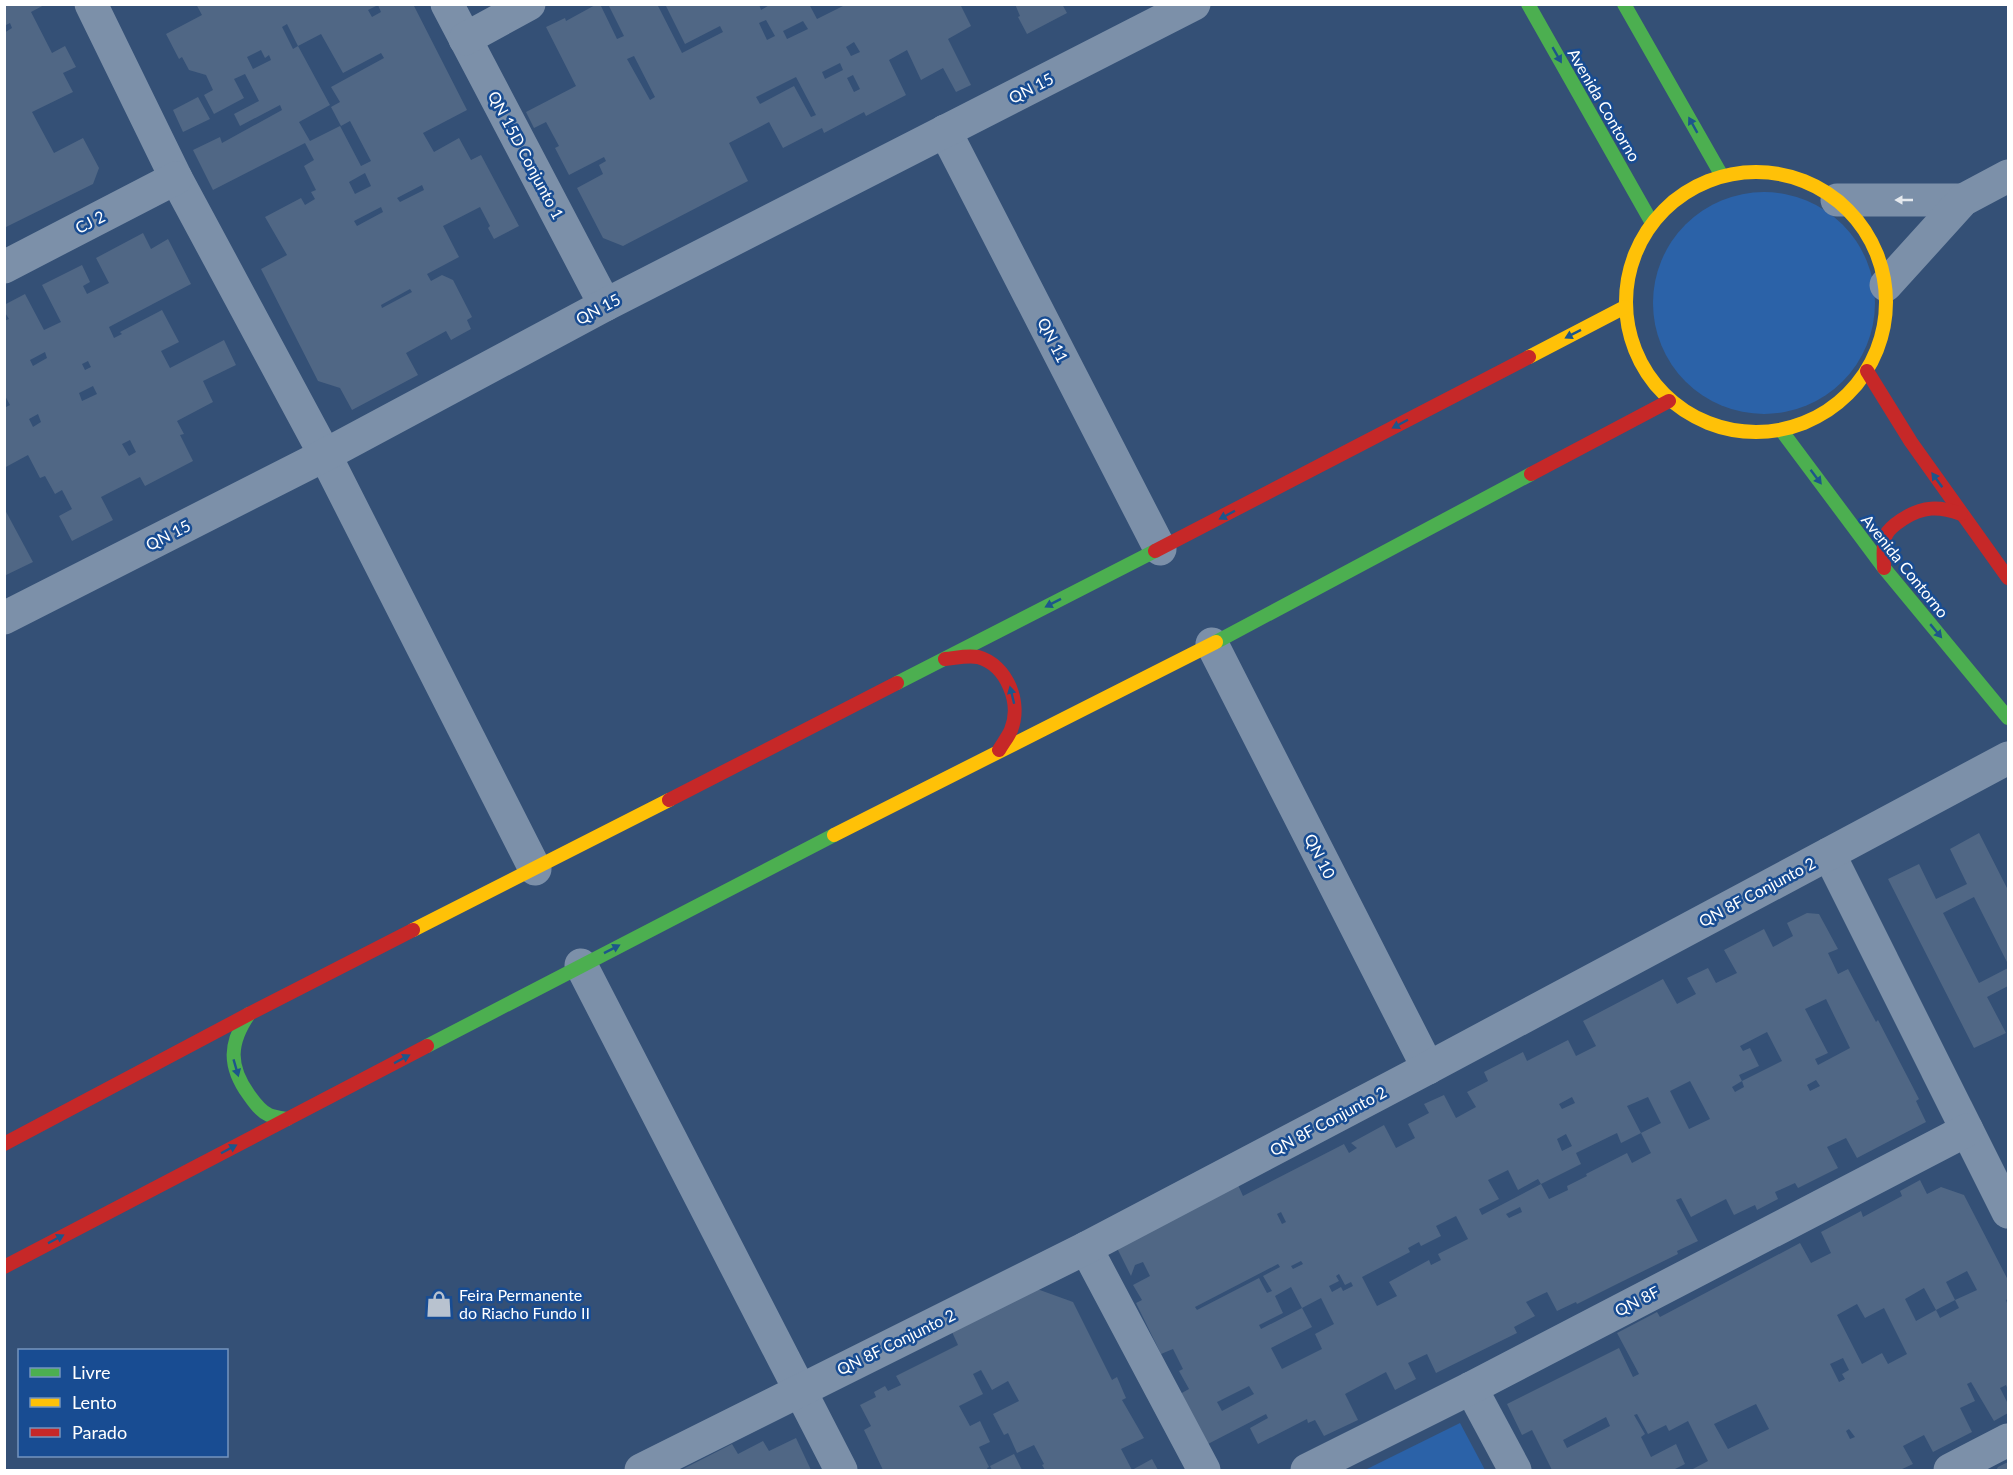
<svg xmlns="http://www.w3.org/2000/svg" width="2013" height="1475" font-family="Lato,sans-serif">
<rect width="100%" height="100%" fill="#345076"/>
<!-- green -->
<g fill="#2b62a8">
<circle cx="1764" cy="303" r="111"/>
<polygon points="1460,1423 1485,1470 1365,1470"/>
</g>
<!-- building -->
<g fill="#506785" fill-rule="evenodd">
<polygon points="4,4 46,4 31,12 52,53 65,46 76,67 63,73 73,92 32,112 54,153 83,138 99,168 93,184 4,228 4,33 12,28 10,23 4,26"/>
<path d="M196 4H413L467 110 423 133 434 152 459 138 471 160 481 155 519 226 494 239 488 228 490 226 480 207 443 226 459 257 427 274 431 281 442 275 453 280 472 317 467 320 471 329 451 340 446 331 406 353 418 375 352 410 340 388 318 381 261 269 287 255 265 217 301 198 305 205 315 199 311 192 316 190 304 166 314 160 305 143 213 190 193 150 220 137 222 143 282 110 280 105 240 126 234 114 259 101 245 74 234 79 244 98 214 114 204 95 213 90 206 75 189 70 182 57 179 59 166 34 202 15ZM378 5 381 12 372 17 368 10ZM287 24 298 46 321 34 343 73 381 53 384 58 331 87 340 102 331 107 341 126 350 121 371 161 361 166 340 126 310 141 299 122 330 105 298 46 293 49 282 27ZM261 50 265 58 269 55 271 60 253 69 247 57ZM365 173 371 186 355 194 349 182ZM422 185 424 190 400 202 397 198ZM381 207 383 212 357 226 354 221ZM410 289 412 292 382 308 381 305Z"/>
<path d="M597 4H600L617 39 624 36 608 4H657L682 53 723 32 720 26 685 44 665 4H759L761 10 771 4H809L817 19 847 4H960L971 26 948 39 971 85 956 92 943 68 921 80 907 50 889 60 906 95 866 116 864 112 824 133 822 128 783 148 769 122 729 143 748 181 623 246 603 238 577 188 603 174 599 165 606 161 604 157 569 175 555 148 559 146 546 122 534 128 526 112 576 86 546 27 565 18 566 21ZM766 20 775 36 767 40 759 23ZM803 21 808 29 787 39 783 31ZM854 42 860 52 851 56 846 47ZM634 56 655 97 650 100 627 59ZM840 63 843 70 825 79 822 72ZM853 75 860 89 854 92 847 78ZM796 77 816 115 811 117 794 86 760 104 756 97Z"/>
<polygon points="1015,4 1062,4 1067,13 1027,34 1018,17 1020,16"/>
<polygon points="198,97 210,119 183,132 173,110"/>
<path d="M143 233 151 249 168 239 191 284 109 327 114 338 122 334 120 332 162 310 179 342 161 351 170 368 224 340 236 365 203 381 213 402 177 421 184 434 180 435 193 461 145 486 140 477 101 497 113 520 72 541 59 516 72 509 62 490 55 494 45 476 40 478 28 455 4 468V408L10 405 4 394V321L9 319 4 311V305L25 294 44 330 61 322 42 285 82 265 90 282 83 286 87 294 109 283 96 258ZM45 352 47 358 33 366 30 360ZM88 361 91 367 85 370 82 364ZM93 386 97 394 82 401 79 393ZM38 414 41 422 33 427 29 419ZM130 440 136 452 129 456 122 444Z"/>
<polygon points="4,508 33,562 4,576"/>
<polygon points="1979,833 2008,890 2008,964 1974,897 1943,913 1979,983 2008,968 2008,986 1987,997 2006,1033 1974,1048 1888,879 1919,864 1936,899 1967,884 1950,849"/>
<path d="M1807 913 1819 914 1838 949 1828 953 1838 974 1848 969 1876 1022 1878 1020 1919 1099 1916 1101 1926 1122 1857 1158 1846 1138 1827 1147 1838 1168 1798 1188 1795 1183 1775 1192 1778 1199 1757 1210 1755 1205 1734 1215 1726 1199 1691 1217 1681 1198 1676 1200 1698 1241 1677 1251 1678 1254 1617 1284 1577 1304 1576 1302 1557 1311 1547 1292 1526 1302 1535 1316 1514 1327 1517 1333 1436 1373 1427 1354 1408 1363 1416 1379 1395 1390 1386 1372 1345 1394 1358 1420 1324 1436 1315 1420 1308 1423 1307 1419 1258 1444 1250 1428 1268 1418 1266 1414 1206 1445 1180 1394 1189 1389 1179 1371 1183 1369 1173 1349 1161 1354 1136 1303 1142 1300 1133 1285 1150 1276 1143 1262 1135 1265 1131 1276 1118 1250 1122 1242 1238 1185 1243 1196 1344 1144 1349 1153 1357 1148 1351 1143 1384 1125 1396 1148 1415 1138 1408 1124 1429 1113 1424 1104 1444 1095 1456 1118 1476 1107 1467 1092 1488 1081 1484 1072 1523 1052 1527 1061 1568 1040 1576 1056 1596 1046 1583 1021 1663 979 1677 1004 1696 994 1687 978 1708 968 1716 983 1737 973 1724 950 1764 929 1773 947 1793 936 1787 923ZM1826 999 1850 1048 1818 1065 1815 1059 1828 1053 1805 1009ZM1767 1032 1782 1061 1742 1081 1744 1087 1735 1092 1732 1087 1742 1081 1739 1075 1759 1066 1750 1048 1743 1051 1740 1046ZM1816 1080 1820 1086 1810 1091 1807 1085ZM1690 1081 1710 1119 1689 1129 1670 1091ZM1572 1097 1575 1103 1562 1109 1559 1104ZM1648 1097 1661 1123 1641 1133 1651 1153 1632 1163 1627 1153 1586 1174 1587 1176 1567 1186 1568 1190 1549 1199 1541 1184 1482 1215 1479 1209 1499 1199 1488 1180 1508 1170 1518 1190 1538 1179 1541 1184 1581 1164 1576 1153 1617 1133 1621 1143 1641 1133 1627 1106ZM1566 1134 1572 1146 1562 1151 1557 1139ZM1520 1207 1522 1212 1509 1218 1506 1214ZM1281 1212 1286 1222 1282 1224 1277 1214ZM1456 1216 1468 1239 1438 1254 1441 1260 1431 1265 1429 1260 1389 1282 1397 1296 1377 1306 1362 1277 1410 1252 1408 1248 1419 1242 1421 1246 1441 1236 1436 1226ZM1301 1261 1303 1264 1293 1269 1291 1266ZM1278 1264 1280 1267 1263 1276 1272 1291 1267 1293 1259 1278 1197 1310 1195 1307ZM1339 1274 1345 1285 1351 1282 1353 1286 1343 1291 1341 1287 1332 1292 1329 1286 1339 1281 1336 1276ZM1291 1287 1302 1308 1321 1298 1334 1324 1315 1334 1322 1349 1282 1369 1271 1348 1312 1327 1302 1308 1261 1329 1259 1325 1283 1313 1275 1296ZM1249 1386 1254 1394 1222 1411 1217 1402Z"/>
<path d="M1920 1180 1927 1194 1941 1187 1964 1195 2008 1280V1299L2006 1300 2008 1306V1390L2006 1385 2000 1388 2008 1404V1413L1994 1421 1971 1382 1967 1384 1975 1401 1960 1408 1972 1432 1933 1452 1924 1435 1903 1446 1913 1464 1900 1470H1691L1708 1461 1688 1421 1669 1431 1666 1425 1648 1434 1637 1414 1634 1415 1645 1434 1641 1437 1651 1457 1676 1444 1685 1464 1673 1470H1552L1532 1430 1522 1435 1507 1404 1619 1348 1633 1377 1639 1374 1617 1333 1657 1312 1660 1317 1800 1243 1811 1263 1831 1253 1821 1232 1861 1211 1863 1217 1902 1196 1900 1191ZM1967 1271 1977 1290 1955 1300 1946 1282ZM1924 1288 1936 1310 1955 1300 1959 1308 1940 1318 1936 1310 1916 1321 1905 1299ZM1857 1304 1865 1318 1884 1308 1907 1354 1888 1364 1882 1353 1862 1364 1837 1315ZM1843 1358 1849 1370 1842 1374 1845 1379 1839 1382 1830 1364ZM1756 1404 1769 1429 1728 1449 1714 1424ZM1606 1417 1610 1426 1567 1448 1563 1440ZM1849 1429 1855 1437 1850 1439 1846 1431Z"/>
<polygon points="1037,1289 1073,1302 1112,1380 1117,1377 1126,1398 1122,1400 1144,1438 1121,1449 1132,1470 1152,1459 1158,1470 1045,1470 1042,1465 1044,1464 1034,1445 1017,1453 1008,1433 1004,1435 993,1414 1019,1401 1008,1381 992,1390 981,1370 973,1374 983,1394 959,1406 970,1426 980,1421 990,1442 979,1447 989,1467 987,1468 988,1470 883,1470 864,1430 871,1426 860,1405 876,1397 874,1392 885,1386 888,1391 901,1385 896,1376 958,1345 952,1332"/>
<polygon points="796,1438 811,1470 681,1470 732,1444 738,1454 763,1441 769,1451"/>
<polygon points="1014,1454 1022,1470 992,1470 990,1466"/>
<polygon points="2008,1462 2008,1470 1996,1470 1998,1467"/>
</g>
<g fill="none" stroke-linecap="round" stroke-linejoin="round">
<!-- street -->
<g stroke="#7c90a9" stroke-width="33">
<polyline points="91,4 176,178 325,455 535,869"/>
<polyline points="447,4 605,305"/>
<polyline points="465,39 529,4"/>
<polyline points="945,131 1160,549"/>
<polyline points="1837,200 1963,200"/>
<polyline points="4,267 176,178"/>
<polyline points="1886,285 1963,200 2008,176"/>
<polyline points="4,618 325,455 605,305 1194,4"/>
<polyline points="1212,644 1428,1068"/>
<polyline points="1829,854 2008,1212"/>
<polyline points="581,965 841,1470"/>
<polyline points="1086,1248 1204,1470"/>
<polyline points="1471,1388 1515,1470"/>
<polyline points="641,1470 1086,1248 1428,1068 2008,758"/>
<polyline points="1307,1470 1471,1388 1967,1130"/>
<polyline points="1950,1470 2008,1440"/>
</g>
<!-- fast -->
<g stroke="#4caf50" stroke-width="14">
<polyline points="1528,4 1652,223"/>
<polyline points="1624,4 1722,176"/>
<polyline points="1781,430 1884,568 2008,718"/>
<polyline points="1216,642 1531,474"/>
<polyline points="897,683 1155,551"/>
<path d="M249 1014C229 1043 228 1066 249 1095 254 1102 260 1111 269 1115 274 1117 281 1118 287 1119"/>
<polyline points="427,1046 834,835"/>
</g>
<!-- slow -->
<g stroke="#ffc107" stroke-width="14">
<circle cx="1756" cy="302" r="130"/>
<polyline points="1529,357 1625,307"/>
<polyline points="834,835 1216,642"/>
<polyline points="413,930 669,800"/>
</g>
<!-- jam -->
<g stroke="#c62828" stroke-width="14">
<polyline points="1867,371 1911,442 2008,578"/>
<polyline points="1531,474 1669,401"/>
<polyline points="1155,551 1529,357"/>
<path d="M1884 568C1884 558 1882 545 1886 535 1889 528 1897 523 1903 519 1923 506 1939 506 1961 514"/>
<path d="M945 659C956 658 967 655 978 657 1007 665 1022 703 1011 730 1008 737 1003 743 999 750"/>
<polyline points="669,800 897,683"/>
<polyline points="4,1144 249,1014 413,930"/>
<polyline points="4,1267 427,1046"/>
</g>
</g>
<!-- one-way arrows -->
<defs><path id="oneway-solid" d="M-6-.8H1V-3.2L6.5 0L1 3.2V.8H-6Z" transform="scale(1.5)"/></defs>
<g fill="#1d568b">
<use href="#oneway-solid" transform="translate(1557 55) rotate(60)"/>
<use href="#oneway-solid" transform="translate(1693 125) rotate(-119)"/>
<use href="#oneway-solid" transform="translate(1573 334) rotate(153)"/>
<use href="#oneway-solid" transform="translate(1400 424) rotate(152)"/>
<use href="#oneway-solid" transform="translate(1816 477) rotate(53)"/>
<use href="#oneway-solid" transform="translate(1937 480) rotate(-126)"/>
<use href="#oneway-solid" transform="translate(1227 515) rotate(152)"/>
<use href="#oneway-solid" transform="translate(1053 603) rotate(153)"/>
<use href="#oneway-solid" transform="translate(1936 631) rotate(50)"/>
<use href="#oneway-solid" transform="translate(1012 695) rotate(-104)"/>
<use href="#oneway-solid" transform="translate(612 949) rotate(-27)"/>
<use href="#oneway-solid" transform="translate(402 1059) rotate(-28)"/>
<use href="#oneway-solid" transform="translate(236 1068) rotate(74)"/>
<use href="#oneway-solid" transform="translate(229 1149) rotate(-28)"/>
<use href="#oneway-solid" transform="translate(56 1239) rotate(-28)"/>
</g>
<use fill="#e5e9ee" href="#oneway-solid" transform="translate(1904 200) rotate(-180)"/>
<!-- icons -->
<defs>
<symbol id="shop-bare" viewBox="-9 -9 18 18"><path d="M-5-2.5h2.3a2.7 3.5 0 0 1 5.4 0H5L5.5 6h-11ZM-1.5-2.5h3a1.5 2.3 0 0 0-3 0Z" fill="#b8c2cf" stroke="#184c92" stroke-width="2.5" paint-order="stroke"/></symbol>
</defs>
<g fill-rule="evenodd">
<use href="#shop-bare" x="420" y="1285" width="38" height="38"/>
</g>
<g text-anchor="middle" stroke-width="5" stroke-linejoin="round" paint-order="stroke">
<!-- street labels -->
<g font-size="16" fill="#fff" stroke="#184c92">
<text transform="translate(1031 88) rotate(-27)" y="6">QN 15</text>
<text transform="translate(1604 105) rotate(60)" y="6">Avenida Contorno</text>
<text transform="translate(526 155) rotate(62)" y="6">QN 15D Conjunto 1</text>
<text transform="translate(90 222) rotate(-27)" y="6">CJ 2</text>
<text transform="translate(598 309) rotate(-28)" y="6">QN 15</text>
<text transform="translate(1053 340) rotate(63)" y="6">QN 11</text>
<text transform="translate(168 535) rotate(-27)" y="6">QN 15</text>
<text transform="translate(1905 566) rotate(51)" y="6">Avenida Contorno</text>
<text transform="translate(1320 856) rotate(63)" y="6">QN 10</text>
<text transform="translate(1757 892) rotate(-28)" y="6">QN 8F Conjunto 2</text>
<text transform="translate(1328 1121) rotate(-28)" y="6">QN 8F Conjunto 2</text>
<text transform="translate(1637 1301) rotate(-27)" y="6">QN 8F</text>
<text transform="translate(896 1342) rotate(-26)" y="6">QN 8F Conjunto 2</text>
</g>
<!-- poi labels -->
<g font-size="16" fill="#fff" stroke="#184c92" text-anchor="start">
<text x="459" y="1301">Feira Permanente<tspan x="459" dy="18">do Riacho Fundo II</tspan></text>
</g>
</g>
<!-- border -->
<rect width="2013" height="1475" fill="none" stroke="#ffffff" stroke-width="12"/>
<!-- legend -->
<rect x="18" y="1349" width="210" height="108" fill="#184c92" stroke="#7494be" stroke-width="1.5"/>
<rect x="30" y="1368" width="30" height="9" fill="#4caf50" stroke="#7494be" stroke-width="1.5"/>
<text x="72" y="1379" font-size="18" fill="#ffffff">Livre</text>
<rect x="30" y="1398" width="30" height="9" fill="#ffc107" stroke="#7494be" stroke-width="1.5"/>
<text x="72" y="1409" font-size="18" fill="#ffffff">Lento</text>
<rect x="30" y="1428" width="30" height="9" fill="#c62828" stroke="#7494be" stroke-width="1.5"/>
<text x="72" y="1439" font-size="18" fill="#ffffff">Parado</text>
</svg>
